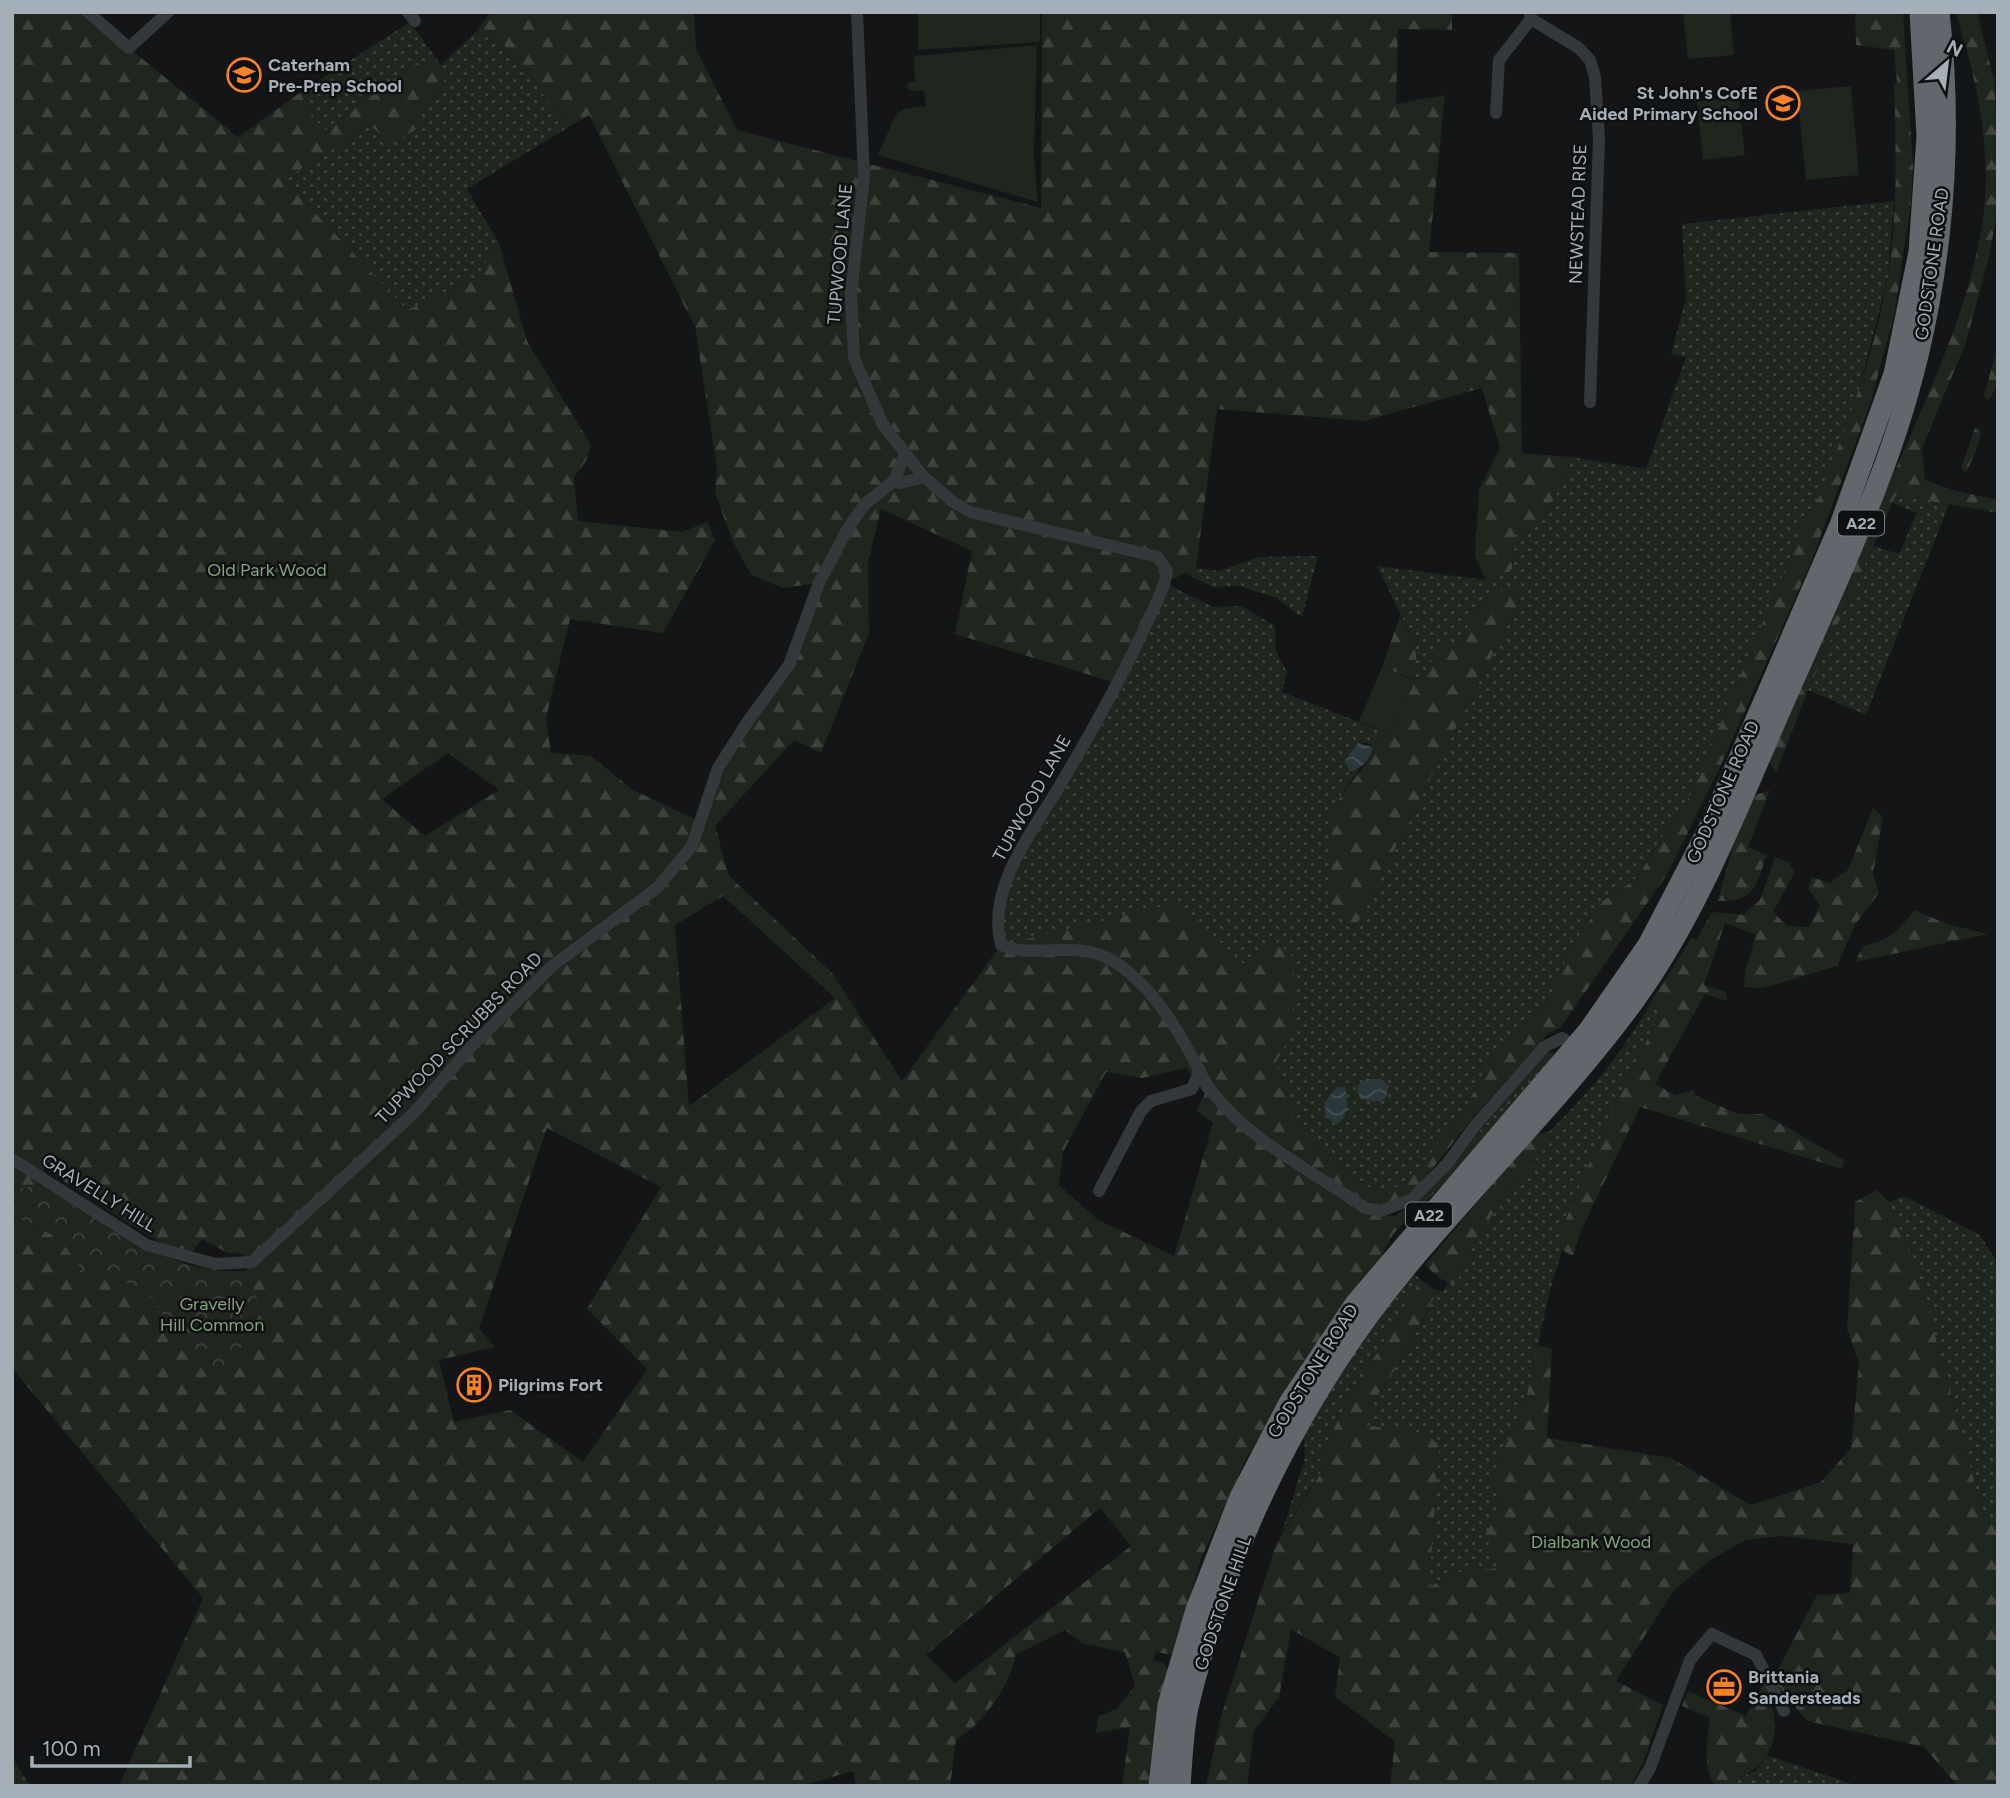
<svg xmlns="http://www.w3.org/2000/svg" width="2010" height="1798" font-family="Figtree,sans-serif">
<defs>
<pattern id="grass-dots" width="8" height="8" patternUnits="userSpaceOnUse" patternTransform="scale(1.75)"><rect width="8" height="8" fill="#1f261e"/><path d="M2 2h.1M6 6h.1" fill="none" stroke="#3d433c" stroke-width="1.8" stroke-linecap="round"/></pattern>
<pattern id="forest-firs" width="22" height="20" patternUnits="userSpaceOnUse" patternTransform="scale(1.75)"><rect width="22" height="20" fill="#1f261e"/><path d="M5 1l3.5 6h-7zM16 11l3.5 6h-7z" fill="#3d433c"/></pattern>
<pattern id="park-crowns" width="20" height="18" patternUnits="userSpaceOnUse" patternTransform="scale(1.75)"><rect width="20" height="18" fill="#1f261e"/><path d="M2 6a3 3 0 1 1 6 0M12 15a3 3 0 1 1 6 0" fill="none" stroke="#3d433c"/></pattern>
<pattern id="water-waves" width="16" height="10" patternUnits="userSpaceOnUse" patternTransform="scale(1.75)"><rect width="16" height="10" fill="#2a373b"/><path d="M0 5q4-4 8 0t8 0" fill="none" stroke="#465155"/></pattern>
</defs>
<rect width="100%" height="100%" fill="#141516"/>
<!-- grass -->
<g fill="url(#grass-dots)">
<polygon points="410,22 441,65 475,33 502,42 569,127 467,189 499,243 477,277 407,310 283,179 371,125 417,109 442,86 416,63 326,130 313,119 304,90"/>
<polygon points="1894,201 1888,277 1856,400 1832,463 1823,495 1808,514 1692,792 1636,878 1604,900 1570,948 1551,998 1496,1051 1458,1121 1410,1178 1382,1198 1300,1132 1276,1062 1294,1028 1245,966 1177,904 1001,945 996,922 1019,853 1165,583 1213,607 1242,606 1275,626 1276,651 1287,672 1282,692 1390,734 1367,743 1358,743 1351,772 1360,768 1331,809 1331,908 1354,930 1520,600 1519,589 1487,594 1458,643 1440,648 1423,675 1415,681 1416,646 1377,566 1486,580 1512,569 1515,534 1542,521 1565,477 1571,457 1646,469 1686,357 1671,354 1686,298 1682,224"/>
<polygon points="1896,495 1950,502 1866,715 1808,690 1873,546 1899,554 1917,513 1893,503"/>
<polygon points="1318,556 1302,617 1276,598 1239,586 1212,587 1186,573 1196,568 1218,571 1259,557"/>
<path d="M1654 997 1664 1007C1623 1085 1586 1164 1557 1247L1562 1250 1550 1290 1525 1403 1492 1476 1500 1512 1486 1534 1500 1569 1459 1572 1428 1587 1439 1446 1364 1425 1372 1403 1402 1359 1431 1305 1435 1296 1434 1289 1443 1291 1448 1282 1455 1285 1473 1245 1505 1194 1557 1135 1550 1131C1592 1090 1625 1049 1654 997Z"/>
<polygon points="1547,1052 1555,1053 1491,1137 1476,1135"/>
<polygon points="1904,1196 1980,1235 1998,1263 1998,1527 1984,1518 1921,1283 1889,1202"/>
<polygon points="1411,1271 1421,1280 1352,1394 1319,1457 1324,1467 1282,1533 1305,1458 1304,1434 1308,1421"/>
<polygon points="1767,1756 1773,1757 1858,1786 1734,1786 1736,1779 1756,1771"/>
</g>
<!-- forest -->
<g fill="url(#forest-firs)" fill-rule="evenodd">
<path d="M12 12H92L129 48 238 137 304 90 313 119 326 130 416 63 441 65 447 75 442 86 417 109 425 124 391 144 370 125 284 180 407 310 477 277 499 243 527 341 591 445 586 461 574 477 578 521 682 532 707 522 715 540 663 633 570 619 546 718 551 753 591 756 633 790 699 821 718 768 789 665 818 583 783 588 751 575 733 542 715 493 717 468 695 327 589 115 569 127 502 42 475 33 491 12H694L696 49 737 130 1041 208 1042 12H1452V30L1398 29 1396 104 1445 95 1429 252 1519 253 1522 453 1571 457 1565 477 1542 521 1515 534 1512 569 1486 581 1475 556 1479 490 1500 448 1482 388 1364 421 1217 409 1196 568 1165 583 1116 683 955 634 972 551 881 509 868 562 869 633 821 753 794 740 715 826 729 876 832 973 902 1081 1001 945 1177 903 1245 965 1277 942 1294 958V1029L1276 1062 1300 1132 1382 1198 1410 1178 1458 1121 1496 1051 1551 998 1570 948 1604 900 1636 879 1692 792 1808 514C1825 493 1828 471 1838 447 1859 393 1878 334 1888 277 1898 214 1896 147 1894 84L1897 83 1894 50 1856 45 1855 12H1903L1913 166 1911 201 1895 311 1870 405 1809 567 1720 767 1668 873 1561 1027 1549 1033 1475 1115 1412 1194 1377 1215 1395 1216 1419 1198 1476 1135 1491 1137 1393 1234 1373 1274 1309 1354 1246 1459 1201 1559 1173 1655 1156 1652 1153 1661 1163 1662 1171 1675 1150 1786H1122L1130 1727 1096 1733 1098 1716 1117 1709 1135 1685 1125 1652 1083 1644 1065 1630 1015 1655C1013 1683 980 1727 956 1740L950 1786H856L853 1771 801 1786H119L203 1598 12 1368V1215L59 1238 154 1299 249 1284 244 1254 228 1253 202 1239 188 1258 144 1233 45 1169 39 1184 12 1191ZM448 753 499 790 425 836 382 799ZM723 896 835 998 689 1106 675 925ZM1186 1068 1205 1094 1196 1110 1213 1123 1174 1256 1098 1220 1059 1185 1063 1152 1106 1072 1142 1078ZM547 1128 661 1187 587 1309 647 1369 583 1462 510 1410 454 1422 439 1360 495 1347 479 1328ZM1100 1508 1131 1546 955 1683 926 1655Z"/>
<path d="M1955 12H1977L1995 84 1998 208 1988 261 1965 345 1922 448 1925 480 1956 491 1998 500V513L1896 495 1808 690 1776 773 1769 761C1808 670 1847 579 1887 489 1924 403 1978 294 1985 199 1989 137 1975 71 1955 12Z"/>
<polygon points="1998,345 1998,385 1988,401 1984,396"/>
<polygon points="1975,428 1981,430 1979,444 1966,473 1961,468"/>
<polygon points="1519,588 1520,600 1354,930 1331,908 1331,809 1371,757 1373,747 1367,743 1390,734 1415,680 1382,667 1400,616 1416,646 1416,680 1423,675 1440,648 1458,643 1487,594"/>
<path d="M1770 790 1748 847 1767 855C1755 886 1756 902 1718 901L1735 838 1752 796Z"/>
<path d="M1873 808 1883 817 1873 874 1879 893 1856 923 1837 966 1763 988 1744 987 1745 971 1756 935 1725 923 1704 985 1726 992 1727 1001 1705 994 1655 1084 1675 1095 1694 1090V1095L1739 1114H1763L1844 1160 1842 1169 1640 1107 1581 1231 1573 1256 1556 1247C1586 1164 1623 1085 1664 1007L1654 997 1692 937 1696 940 1712 912 1743 915 1760 900 1775 857 1788 862 1795 872 1773 912 1787 926 1809 927 1820 905 1808 888 1812 877 1830 883 1848 870Z"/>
<path d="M1914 910 1947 924 1988 934 1855 962 1863 946C1888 941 1900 930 1914 910Z"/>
<polygon points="1550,1131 1557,1135 1505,1194 1473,1245 1455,1285 1439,1278 1425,1265 1533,1136"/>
<polygon points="1877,1190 1889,1202 1921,1283 1984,1518 1998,1527 1998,1786 1958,1786 1924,1747 1807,1721 1773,1679 1817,1595 1850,1593 1853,1544 1782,1536 1745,1540 1711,1560 1674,1590 1616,1681 1663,1705 1644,1760 1631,1786 1390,1786 1395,1742 1335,1697 1340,1658 1291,1629 1279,1697 1254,1731 1247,1786 1206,1786 1220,1720 1276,1544 1324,1468 1319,1457 1352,1394 1421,1280 1434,1289 1435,1296 1402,1359 1372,1403 1364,1425 1428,1434 1439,1446 1429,1587 1459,1572 1499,1568 1485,1534 1500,1512 1492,1476 1525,1403 1538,1345 1552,1349 1547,1438 1671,1458 1751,1505 1821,1482 1851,1448 1859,1364 1847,1329 1855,1202"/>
<path d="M1764 1682C1781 1722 1782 1761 1736 1779L1734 1786H1716C1702 1770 1707 1738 1710 1718L1682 1706 1688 1691 1746 1716Z"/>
<polygon points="12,1757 30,1786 12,1786"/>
</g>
<!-- park -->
<path fill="url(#park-crowns)" d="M39 1184C111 1218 161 1276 247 1271L261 1310 247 1341 219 1370 191 1363 154 1299 117 1277 86 1276 59 1238 12 1215V1191Z"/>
<!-- garden -->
<g fill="#1f261e">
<polygon points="918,12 1040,12 1040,42 918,50"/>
<polygon points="1683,12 1730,12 1734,55 1688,59"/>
<polygon points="1037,45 1034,157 1038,202 878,155 894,118 903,109 926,106 924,91 909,91 907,83 915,82 914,56"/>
<polygon points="1851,86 1859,175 1806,180 1797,91"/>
<polygon points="1738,97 1745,155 1703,160 1697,102"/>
<polygon points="1382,667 1415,681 1390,734 1359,721"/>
</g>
<!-- water -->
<g fill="url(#water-waves)">
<path d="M1358 743 1373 747C1370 761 1363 767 1350 772L1345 761Z"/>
<polygon points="1367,1079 1381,1079 1389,1086 1386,1097 1381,1102 1360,1099 1357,1086"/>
<path d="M1337 1087H1345C1348 1102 1350 1116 1336 1125L1326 1116 1324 1103Z"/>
</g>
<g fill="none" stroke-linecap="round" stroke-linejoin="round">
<!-- street -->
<g stroke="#35383b" stroke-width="12">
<polyline points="88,12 129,48 168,12"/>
<polyline points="408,12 415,21"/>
<polyline points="857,12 864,176 851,294 854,358 883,425 924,477"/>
<polyline points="1531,19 1579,48 1590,60 1595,77 1599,138 1590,402"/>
<polyline points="1496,113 1499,60 1531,19 1530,13"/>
<path d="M894 481 900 483 924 477 952 501 970 512 1158 557 1167 571C1164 590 1154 607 1146 625 1121 679 1091 733 1060 785 1033 832 986 887 1001 945 1037 960 1079 938 1115 962 1147 983 1171 1018 1189 1051 1197 1065 1203 1081 1213 1093 1252 1143 1315 1172 1365 1208L1381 1211 1412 1199 1447 1164 1474 1127 1544 1047 1562 1038 1575 1046"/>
<polyline points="894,481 905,454"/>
<polyline points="12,1159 147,1245 215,1264 252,1262 415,1112 468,1050 551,967 657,888 692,846 718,768 748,721 789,665 819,583 848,528 865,504 894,481"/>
<polyline points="1099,1191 1141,1111 1151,1101 1192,1089 1200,1070"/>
<polyline points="1639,1786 1650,1768 1690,1660 1712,1634 1756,1655 1784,1711"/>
</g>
<!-- highway -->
<g stroke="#61676d" stroke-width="21">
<polyline points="1159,1786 1168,1705 1196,1610 1240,1497 1289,1403 1355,1304 1589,1030 1648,945 1710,826 1840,525 1894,374 1919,252 1927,136 1920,12"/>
<path d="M1180 1786C1182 1760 1183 1732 1188 1707 1226 1548 1303 1391 1408 1265 1482 1176 1565 1095 1634 1001 1696 916 1735 814 1777 718 1815 630 1857 543 1889 453 1939 312 1956 160 1939 12"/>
</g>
</g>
<!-- icons -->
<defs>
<symbol id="school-ring" viewBox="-11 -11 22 22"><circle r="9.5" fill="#0f1011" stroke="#fb8127" stroke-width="1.5"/><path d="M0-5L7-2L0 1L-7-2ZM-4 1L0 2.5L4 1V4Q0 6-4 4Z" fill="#fb8127"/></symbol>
<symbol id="building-ring" viewBox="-11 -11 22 22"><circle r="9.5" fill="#0f1011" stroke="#fb8127" stroke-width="1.5"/><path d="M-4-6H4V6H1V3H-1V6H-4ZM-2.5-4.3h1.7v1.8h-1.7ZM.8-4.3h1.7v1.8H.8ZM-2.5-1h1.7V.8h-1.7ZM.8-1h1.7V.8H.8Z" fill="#fb8127"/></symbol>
<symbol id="office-ring" viewBox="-11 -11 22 22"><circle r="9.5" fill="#0f1011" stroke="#fb8127" stroke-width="1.5"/><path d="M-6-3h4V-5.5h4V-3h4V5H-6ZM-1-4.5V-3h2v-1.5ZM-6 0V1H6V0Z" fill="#fb8127"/></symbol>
</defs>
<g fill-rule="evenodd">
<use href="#school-ring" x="225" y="56" width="38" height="38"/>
<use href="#school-ring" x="1764" y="84" width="38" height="38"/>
<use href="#building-ring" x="455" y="1366" width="38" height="38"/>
<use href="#office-ring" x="1705" y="1668" width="38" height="38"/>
</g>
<g text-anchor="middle" stroke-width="5" stroke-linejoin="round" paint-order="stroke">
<!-- shield labels -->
<g fill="#0f1011" stroke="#787f85" stroke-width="2">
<rect x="1838" y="510.5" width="46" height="25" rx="5"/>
<rect x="1406" y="1202.5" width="46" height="25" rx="5"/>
</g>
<g font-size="16" font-weight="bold" fill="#a5afb7">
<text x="1861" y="529">A22</text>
<text x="1429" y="1221">A22</text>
</g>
<!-- poi labels -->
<g font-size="18" font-weight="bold" fill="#a5afb7" stroke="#0f1011" text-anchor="start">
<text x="268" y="71">Caterham<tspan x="268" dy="21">Pre-Prep School</tspan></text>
<text x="1758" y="99" text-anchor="end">St John's CofE<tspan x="1758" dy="21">Aided Primary School</tspan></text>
<text x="498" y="1391">Pilgrims Fort</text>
<text x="1748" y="1683">Brittania<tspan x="1748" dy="21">Sandersteads</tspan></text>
</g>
<!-- street labels -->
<g font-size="18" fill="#a5afb7" stroke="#0f1011">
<text transform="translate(1578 214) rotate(-88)" y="6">NEWSTEAD RISE</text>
<text transform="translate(840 254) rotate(-85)" y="6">TUPWOOD LANE</text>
<text transform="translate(1932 264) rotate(-82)" y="6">GODSTONE ROAD</text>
<text transform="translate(1723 792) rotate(-66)" y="6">GODSTONE ROAD</text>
<text transform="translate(1032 798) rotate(-61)" y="6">TUPWOOD LANE</text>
<text transform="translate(459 1038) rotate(-46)" y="6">TUPWOOD SCRUBBS ROAD</text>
<text transform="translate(99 1193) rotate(32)" y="6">GRAVELLY HILL</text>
<text transform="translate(1313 1371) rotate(-58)" y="6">GODSTONE ROAD</text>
<text transform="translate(1223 1603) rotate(-71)" y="6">GODSTONE HILL</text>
</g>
<!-- park labels -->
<g font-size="18" fill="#82a37b" stroke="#0f1011">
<text x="267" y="576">Old Park Wood</text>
<text x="212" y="1310">Gravelly<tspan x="212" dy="21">Hill Common</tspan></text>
<text x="1591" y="1548">Dialbank Wood</text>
</g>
</g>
<!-- border -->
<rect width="2010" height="1798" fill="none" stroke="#a5afb7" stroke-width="28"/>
<!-- north arrow -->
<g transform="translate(1947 63) rotate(28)" stroke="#0f1011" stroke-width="5" paint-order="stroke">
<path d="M0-5L12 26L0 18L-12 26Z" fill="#a5afb7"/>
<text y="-10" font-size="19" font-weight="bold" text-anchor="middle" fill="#a5afb7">N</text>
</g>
<!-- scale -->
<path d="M32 1756v10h158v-10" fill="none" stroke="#a5afb7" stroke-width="3.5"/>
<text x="42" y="1756" font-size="21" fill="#a5afb7" stroke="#0f1011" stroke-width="5" paint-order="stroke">100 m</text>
</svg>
